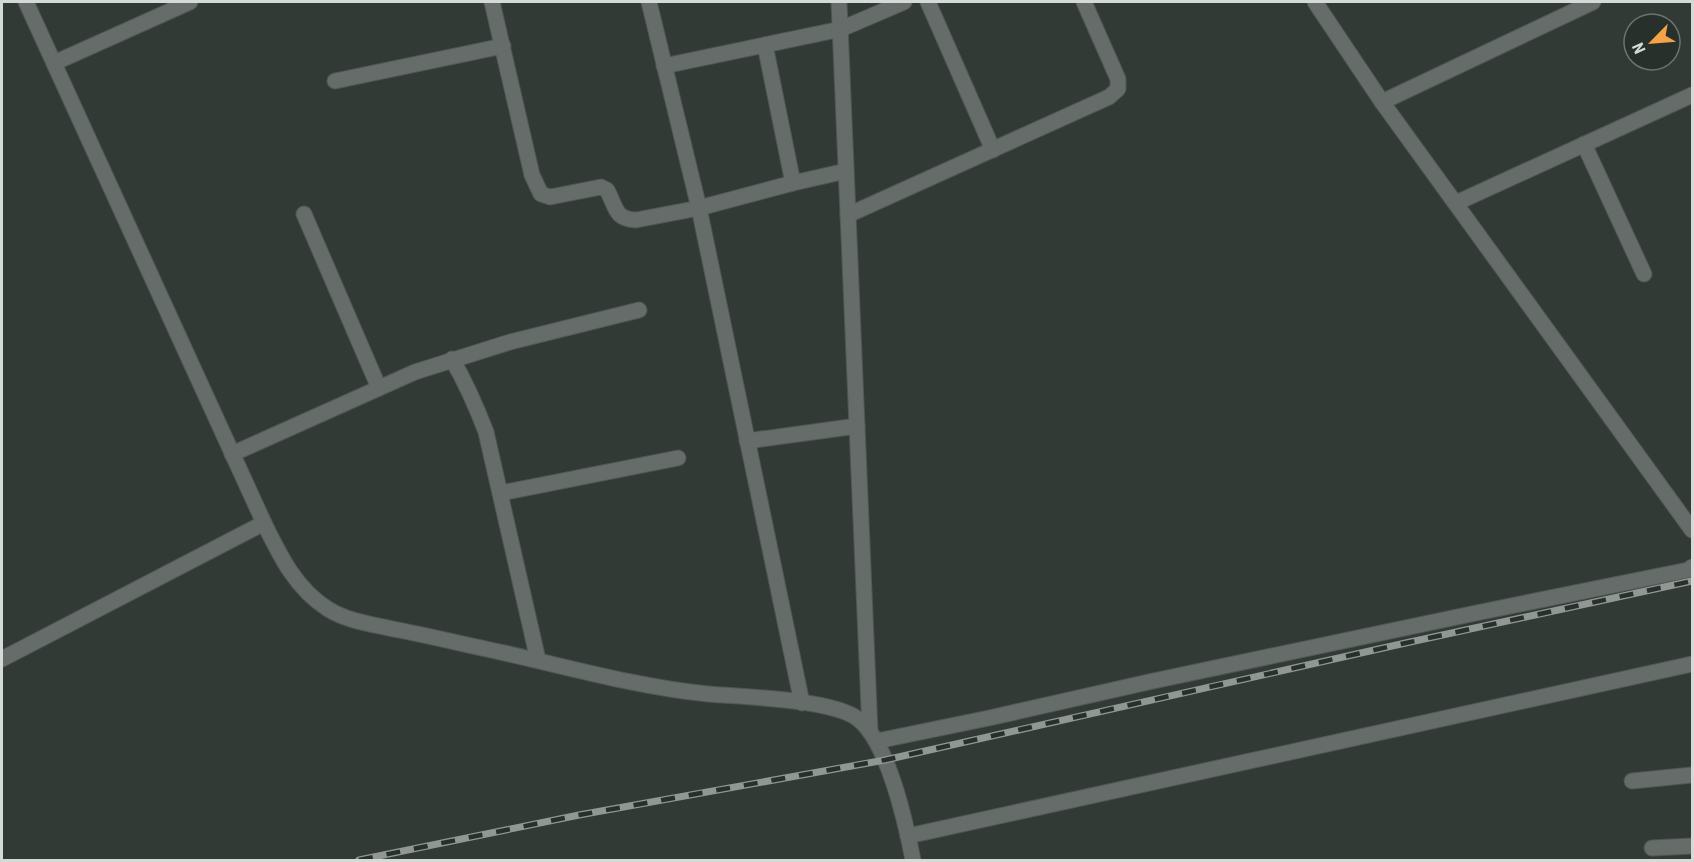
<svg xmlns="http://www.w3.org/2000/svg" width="1694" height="862" font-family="'Roboto Condensed',sans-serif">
<rect width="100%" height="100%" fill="#313a35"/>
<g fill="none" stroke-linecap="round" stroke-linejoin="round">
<defs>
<g id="minor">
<path d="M26 2 264 523C280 556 296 589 328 609 347 621 371 624 393 629 419 634 446 640 472 646 551 662 628 686 708 694 742 697 833 699 858 719 888 742 906 824 913 860"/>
<path d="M492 2 532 175 541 194 550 197 601 187 607 190C616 206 614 219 636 220L699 208 793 183 846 171"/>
<polyline points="649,2 699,208 802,703"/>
<polyline points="839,2 870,732"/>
<polyline points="928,2 993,150"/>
<polyline points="1315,2 1382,102 1692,530"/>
<polyline points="765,45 793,183"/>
<polyline points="54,63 190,2"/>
<polyline points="664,66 841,29 904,2"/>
<polyline points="335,81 503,46"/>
<polyline points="1382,102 1593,2"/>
<polyline points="1584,144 1644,274"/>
<polyline points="1456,203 1692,95"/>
<polyline points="304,214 379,388"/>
<polyline points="848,215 1109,97 1118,89 1118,79 1084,2"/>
<path d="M452 359C466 383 476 406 486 432L538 660"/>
<polyline points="747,441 857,426"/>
<polyline points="232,454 415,372 510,342 639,310"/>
<polyline points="501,493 678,458"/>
<polyline points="2,659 264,523"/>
<polyline points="877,741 989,718 1153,681 1476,613 1688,570 1692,567"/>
<polyline points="1632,781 1692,775"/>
<polyline points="908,836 1692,664"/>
<polyline points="1652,848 1692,846"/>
</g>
</defs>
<!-- minor casing -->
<use href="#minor" stroke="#4e5752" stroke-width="17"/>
<!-- minor -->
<use href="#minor" stroke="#666c6a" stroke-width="15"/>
<defs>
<polyline id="rail" points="359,860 579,815 885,760 1401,644 1692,581"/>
</defs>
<!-- rail casing -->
<use href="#rail" stroke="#919894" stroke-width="7"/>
<!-- rail -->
<use href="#rail" stroke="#27302b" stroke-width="4.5" stroke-dasharray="14" stroke-linecap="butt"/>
</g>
<!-- border -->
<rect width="1694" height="862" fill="none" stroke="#d4dad6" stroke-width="6"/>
<!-- north arrow -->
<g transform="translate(1652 42) rotate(245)"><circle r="28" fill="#27302b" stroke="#6c746f" stroke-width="1.5"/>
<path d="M0-4.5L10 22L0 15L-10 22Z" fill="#f6a248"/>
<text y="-9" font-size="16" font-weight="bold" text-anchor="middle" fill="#d4dad6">N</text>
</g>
</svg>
